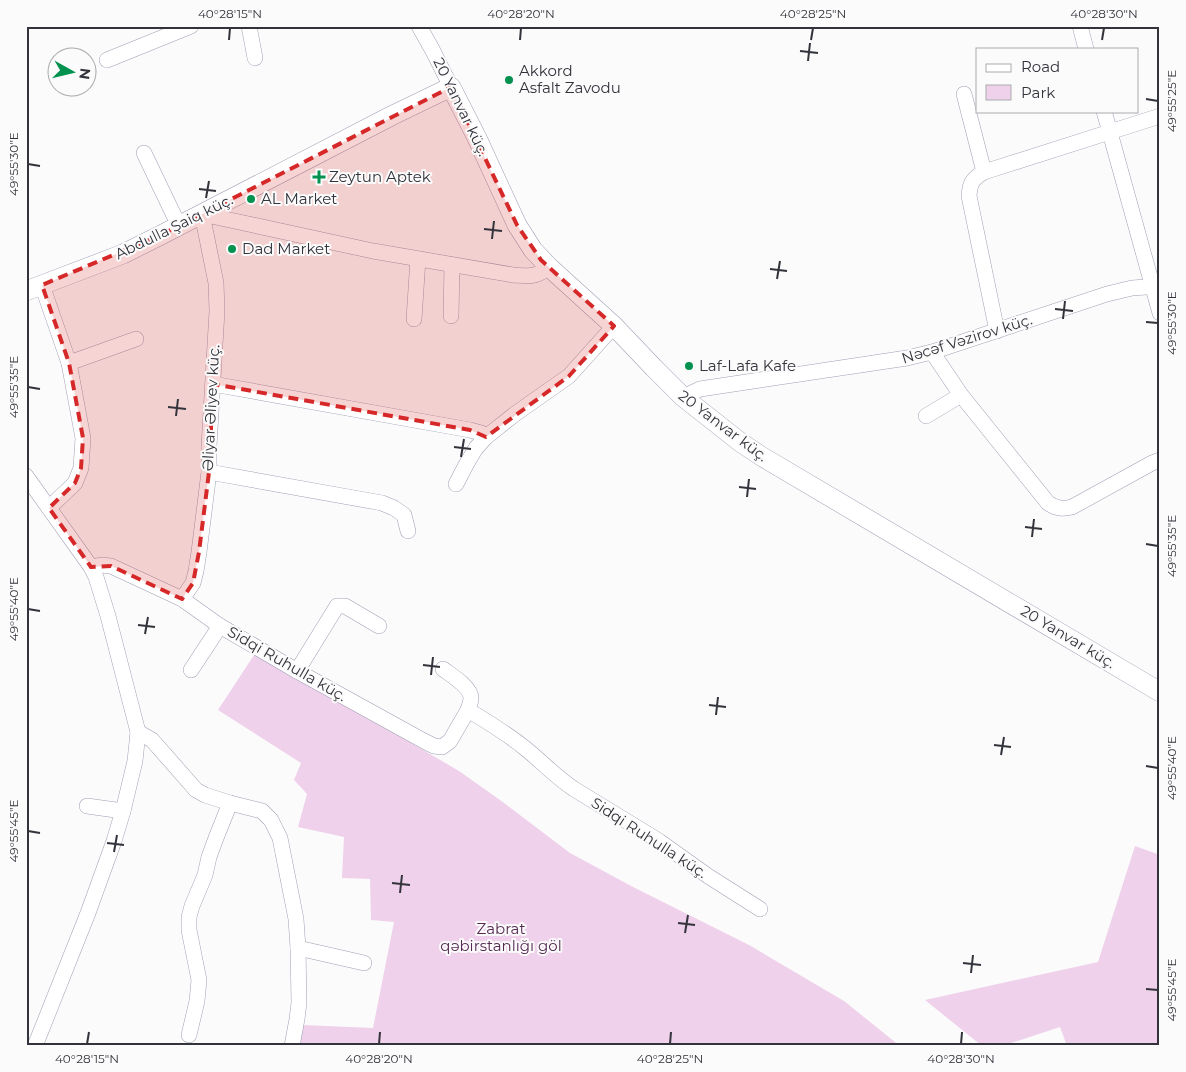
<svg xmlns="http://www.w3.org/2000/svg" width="1186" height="1072" font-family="Montserrat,sans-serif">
<rect width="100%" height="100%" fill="#fbfbfb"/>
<!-- green -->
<g fill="#efd1eb">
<polygon points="256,652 459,771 500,800 570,853 633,887 749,945 844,1001 900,1046 299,1046 303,1025 373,1028 394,922 371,920 370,879 342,878 344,837 298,827 307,794 294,780 301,763 218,710"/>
<polygon points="1135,846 1160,855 1160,1046 1067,1046 1060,1027 1002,1046 982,1046 925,1000 1098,962"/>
</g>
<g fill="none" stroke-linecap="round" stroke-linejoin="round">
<defs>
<g id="minor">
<polyline points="249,26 255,58"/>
<polyline points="419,26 433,51 451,87"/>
<polyline points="1080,26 1086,49"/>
<polyline points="107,60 191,26"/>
<polyline points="964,94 984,172"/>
<polyline points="1104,111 1160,313"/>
<polyline points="144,153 179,226"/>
<polyline points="42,285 69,363 83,438 81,468 75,483 49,508"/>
<polyline points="451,316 452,265"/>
<polyline points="414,319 418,259"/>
<path d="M997 331 969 196C970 183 972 179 984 172L1160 116"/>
<path d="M932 352 961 395 1048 503C1057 509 1063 509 1072 507L1152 463 1160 460"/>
<polyline points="69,363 136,339"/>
<polyline points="213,384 470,430 481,433 486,437"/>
<polyline points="683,397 700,389 907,358 932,352 1107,294 1132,288 1160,286"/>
<polyline points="926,416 961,395"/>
<polyline points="209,472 382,503 394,508 404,515 408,531"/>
<polyline points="26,476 91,567 96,577 108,616 138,732 135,761 123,811 114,841 88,913 35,1046"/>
<polyline points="456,484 467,463 476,448 486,437 515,414 569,376 614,326"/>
<path d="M91 567 101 565 111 566 182 599 220 626 297 671 424 741 434 746 442 747 450 741 468 710C488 722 508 734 526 749 542 762 556 777 574 789L659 841 708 876 760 909"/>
<path d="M182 599 193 583 196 571 199 552 209 472V446L217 311 216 283 202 214 373 251 513 275C530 276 535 278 549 267"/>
<path d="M443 669C451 675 471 687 471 698 471 702 469 706 468 710"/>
<polyline points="191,670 220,626"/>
<polyline points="297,671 337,606 345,606 379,626"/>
<polyline points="138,732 152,740 196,790 205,795 230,803 262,811 271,820 280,838 296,919 298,948 299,1003 297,1019 292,1046"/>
<polyline points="87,806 123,811"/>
<polyline points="298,948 364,963"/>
<polyline points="189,1035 197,1001 199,980 189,930 189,917 192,906 205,875 209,857 216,838 230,803"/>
</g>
<polyline id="tertiary" points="26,291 123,254 161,235 393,115 451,87 477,138 517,225 533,250 549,267 614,326 654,368 683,397 740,442 761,456 1160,692"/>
</defs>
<!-- minor casing -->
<use href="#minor" stroke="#9ea0b4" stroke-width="16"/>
<!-- tertiary casing -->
<use href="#tertiary" stroke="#9ea0b4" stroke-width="20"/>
<!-- minor -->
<use href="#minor" stroke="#fff" stroke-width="15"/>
<!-- tertiary -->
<use href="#tertiary" stroke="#fff" stroke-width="19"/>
</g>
<!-- marked area -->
<path fill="#d62828" fill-opacity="0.2" stroke="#d62828" stroke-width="4" stroke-dasharray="10 6" stroke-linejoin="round" d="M451 87 517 225 541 260 614 326 569 376 486 437 470 430 213 384 209 472 199 552 193 583 182 599 111 566 91 567 49 508 75 483 81 468 83 438 69 363 42 285 161 235Z"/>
<!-- ticks -->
<path fill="none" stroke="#32333b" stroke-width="2" d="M229 40 230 28M520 40 521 28M811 40 813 28M1102 40 1104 28M800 51 818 53M808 61 810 43M1146 99 1158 101M28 164 40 166M199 189 216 191M206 198 209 181M484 229 502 231M492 239 494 221M770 269 787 271M777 279 780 261M1055 309 1073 311M1063 319 1065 301M1146 322 1158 323M28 387 40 389M168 407 186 409M176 416 178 399M454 447 471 449M461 457 464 439M739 487 756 489M747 497 749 479M1025 527 1042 529M1032 537 1034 519M1146 544 1158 546M28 609 40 611M138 625 155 627M145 634 148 617M423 665 440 667M431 675 433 657M709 705 726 707M716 715 718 697M994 745 1011 747M1001 755 1004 737M1146 766 1158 768M28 831 40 833M107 843 124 845M114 852 117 835M392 883 410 885M400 893 402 875M678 923 695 925M685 933 688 915M963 963 981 965M971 973 973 955M1146 989 1158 990M87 1044 89 1032M379 1044 380 1032M670 1044 671 1032M961 1044 962 1032"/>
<!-- markers -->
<g fill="#039150" stroke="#fbfbfb" stroke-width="2">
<circle cx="509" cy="80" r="5"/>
<path d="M316.5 169.5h5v5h5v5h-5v5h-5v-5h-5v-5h5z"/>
<circle cx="251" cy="199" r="5"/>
<circle cx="232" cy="249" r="5"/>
<circle cx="689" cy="366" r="5"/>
</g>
<g text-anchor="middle" stroke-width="4" stroke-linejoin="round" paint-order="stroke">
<!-- poi labels -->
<g font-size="15" fill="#32333b" stroke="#fbfbfb" text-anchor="start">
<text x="519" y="76">Akkord<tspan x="519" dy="17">Asfalt Zavodu</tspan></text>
<text x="329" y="182">Zeytun Aptek</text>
<text x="261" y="204">AL Market</text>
<text x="242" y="254">Dad Market</text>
<text x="699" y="371">Laf-Lafa Kafe</text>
</g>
<!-- street labels -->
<g font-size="15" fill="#32333b" stroke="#fbfbfb">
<text transform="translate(461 107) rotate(64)" y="5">20 Yanvar küç.</text>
<text transform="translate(174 227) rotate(-26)" y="5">Abdulla Şaiq küç.</text>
<text transform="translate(967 339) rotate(-17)" y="5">Nəcəf Vəzirov küç.</text>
<text transform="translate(211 408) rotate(-87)" y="5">Əliyar Əliyev küç.</text>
<text transform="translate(723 426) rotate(37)" y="5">20 Yanvar küç.</text>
<text transform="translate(1068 637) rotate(31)" y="5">20 Yanvar küç.</text>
<text transform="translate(287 664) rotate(30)" y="5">Sidqi Ruhulla küç.</text>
<text transform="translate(649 838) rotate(33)" y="5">Sidqi Ruhulla küç.</text>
</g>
<!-- park labels -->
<g font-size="15" fill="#562952" stroke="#fbfbfb">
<text x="501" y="934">Zabrat<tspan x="501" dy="17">qəbirstanlığı göl</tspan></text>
</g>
</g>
<!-- border -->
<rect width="1186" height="1072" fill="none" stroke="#fbfbfb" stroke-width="55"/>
<!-- legend -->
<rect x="976" y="48" width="162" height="65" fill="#fbfbfb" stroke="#ababae"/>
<rect x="986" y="64" width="25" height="8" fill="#ffffff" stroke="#ababae"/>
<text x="1021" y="72" font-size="15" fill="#32333b">Road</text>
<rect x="986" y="85" width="25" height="15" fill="#efd1eb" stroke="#ababae"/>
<text x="1021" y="98" font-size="15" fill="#32333b">Park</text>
<!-- north arrow -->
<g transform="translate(72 72) rotate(98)"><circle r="24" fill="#fbfbfb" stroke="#ababae"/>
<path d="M0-4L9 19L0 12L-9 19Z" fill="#039150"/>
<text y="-8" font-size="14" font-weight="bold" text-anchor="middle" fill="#32333b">N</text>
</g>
<rect x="28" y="28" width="1130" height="1016" fill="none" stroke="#32333b" stroke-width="2"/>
<g font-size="12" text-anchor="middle" fill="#32333b">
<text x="230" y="18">40°28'15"N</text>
<text x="521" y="18">40°28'20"N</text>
<text x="813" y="18">40°28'25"N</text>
<text x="1104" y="18">40°28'30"N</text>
<text transform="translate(1172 101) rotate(-90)" y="4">49°55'25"E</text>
<text transform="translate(14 164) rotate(-90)" y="4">49°55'30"E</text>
<text transform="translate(1172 323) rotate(-90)" y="4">49°55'30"E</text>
<text transform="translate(14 387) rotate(-90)" y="4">49°55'35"E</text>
<text transform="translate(1172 546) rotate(-90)" y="4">49°55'35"E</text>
<text transform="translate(14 609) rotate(-90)" y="4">49°55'40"E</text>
<text transform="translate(1172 768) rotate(-90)" y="4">49°55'40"E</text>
<text transform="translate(14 831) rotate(-90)" y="4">49°55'45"E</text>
<text transform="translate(1172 990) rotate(-90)" y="4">49°55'45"E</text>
<text x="87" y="1063">40°28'15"N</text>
<text x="379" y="1063">40°28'20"N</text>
<text x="670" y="1063">40°28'25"N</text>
<text x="961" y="1063">40°28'30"N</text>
</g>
</svg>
